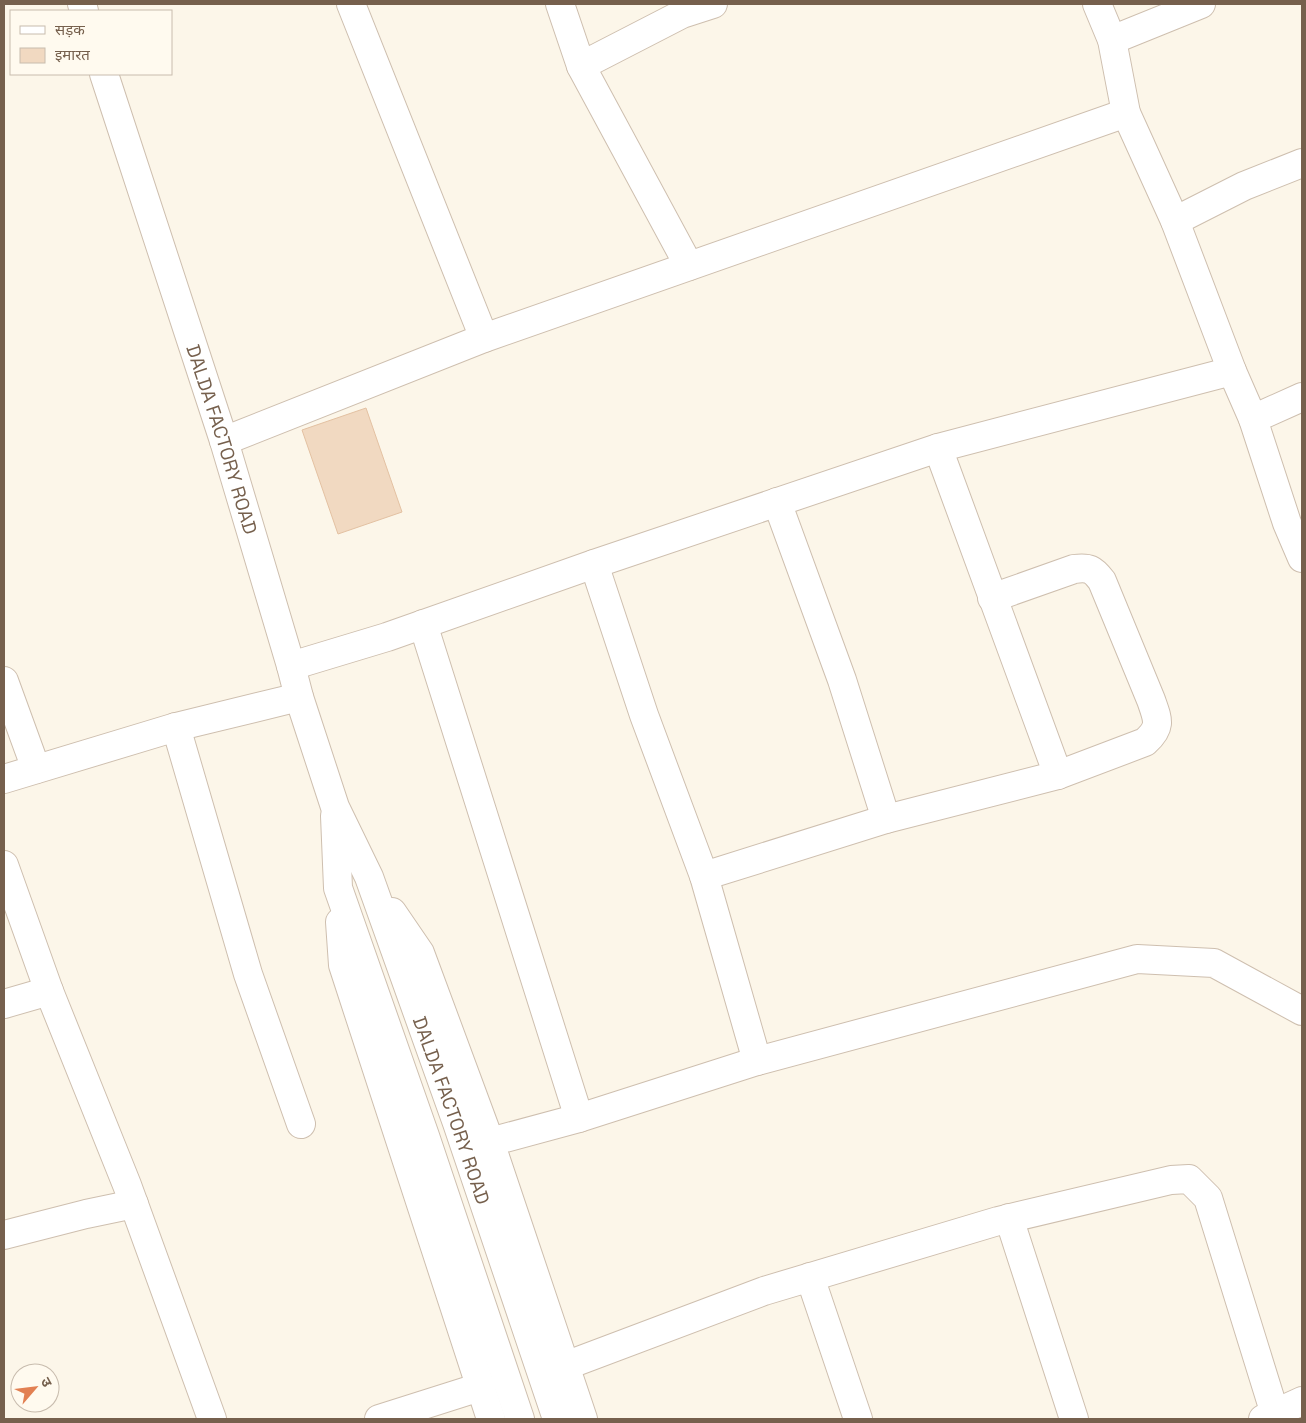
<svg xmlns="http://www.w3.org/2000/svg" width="1306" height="1423" font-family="'Space Grotesk','Noto Sans Devanagari',sans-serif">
<rect width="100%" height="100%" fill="#fcf6e9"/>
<!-- building -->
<polygon fill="#f1d9c1" stroke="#e3c1a2" points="366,408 402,512 338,534 302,430"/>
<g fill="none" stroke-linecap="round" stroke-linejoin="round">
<defs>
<g id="minor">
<polyline points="82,4 84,11"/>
<polyline points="351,4 484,338"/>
<polyline points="560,4 581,66 682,14 713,4"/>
<polyline points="1097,4 1112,40 1126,113 1175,221 1232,371 1253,419 1287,523 1302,558"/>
<polyline points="1112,40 1201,4"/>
<polyline points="581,66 689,266"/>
<path id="s1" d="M104 74 224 441 291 666 299 697 335 807 369 877 457 1123 557 1419"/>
<polyline points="1175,221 1244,186 1302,163"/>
<polyline points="1253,419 1302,397"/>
<polyline points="224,441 484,338 1126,113"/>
<polyline points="938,448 1058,775"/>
<polyline points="777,502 842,680 886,819"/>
<polyline points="594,564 644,715 704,876 757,1061"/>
<polyline points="423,624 579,1118"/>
<polyline points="291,666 387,637 594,564 938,448 1232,371"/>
<polyline points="4,681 36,769"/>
<polyline points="176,727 248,974 301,1124"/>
<polyline points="4,779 176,727 299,697"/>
<polyline points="335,816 338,888 425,1136 520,1419"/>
<polyline points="4,865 49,991 127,1185 212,1419"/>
<path d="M704 876 886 819 1058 775 1145 742C1162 727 1158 720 1151 700L1102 581C1093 569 1089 567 1074 569L992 598"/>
<polyline points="392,912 420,953 490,1142 583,1419"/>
<polyline points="340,922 343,965 491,1419"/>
<polyline points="4,1004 49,991"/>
<polyline points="490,1142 579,1118 757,1061 1137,959 1214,963 1302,1011"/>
<polyline points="1009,1218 1074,1419"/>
<polyline points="4,1235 86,1214 134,1204"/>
<polyline points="810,1277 858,1419"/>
<polyline points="565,1366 764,1291 998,1221 1171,1180 1189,1179 1208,1198 1275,1414"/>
<polyline points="379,1419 480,1387"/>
<polyline points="1263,1419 1302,1401"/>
</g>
</defs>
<!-- minor casing -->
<use href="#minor" stroke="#cebfaf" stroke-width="30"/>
<!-- minor -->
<use href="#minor" stroke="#fff" stroke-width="28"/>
</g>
<g text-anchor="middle" stroke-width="4" stroke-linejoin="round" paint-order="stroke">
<!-- street labels -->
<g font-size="19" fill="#76604d" stroke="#fffaef">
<text dy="7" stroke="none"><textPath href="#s1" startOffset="384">DALDA FACTORY ROAD</textPath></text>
<text dy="7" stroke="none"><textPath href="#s1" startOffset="1094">DALDA FACTORY ROAD</textPath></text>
</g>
</g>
<!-- border -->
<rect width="1306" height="1423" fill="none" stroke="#76604d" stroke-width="10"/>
<!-- legend -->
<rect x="10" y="10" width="162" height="65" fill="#fffaef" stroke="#c8bcae"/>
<rect x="20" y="26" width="25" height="8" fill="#ffffff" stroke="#c8bcae"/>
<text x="55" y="35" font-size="15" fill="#76604d">सड़क</text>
<rect x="20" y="48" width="25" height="15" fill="#f1d9c1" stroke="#c8bcae"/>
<text x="55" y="60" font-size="15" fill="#76604d">इमारत</text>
<!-- north arrow -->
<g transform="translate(35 1388) rotate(62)"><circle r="24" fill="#fffaef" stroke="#c8bcae"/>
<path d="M0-4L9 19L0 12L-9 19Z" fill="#e28052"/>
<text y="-8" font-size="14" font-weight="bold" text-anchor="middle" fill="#76604d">उ</text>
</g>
</svg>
